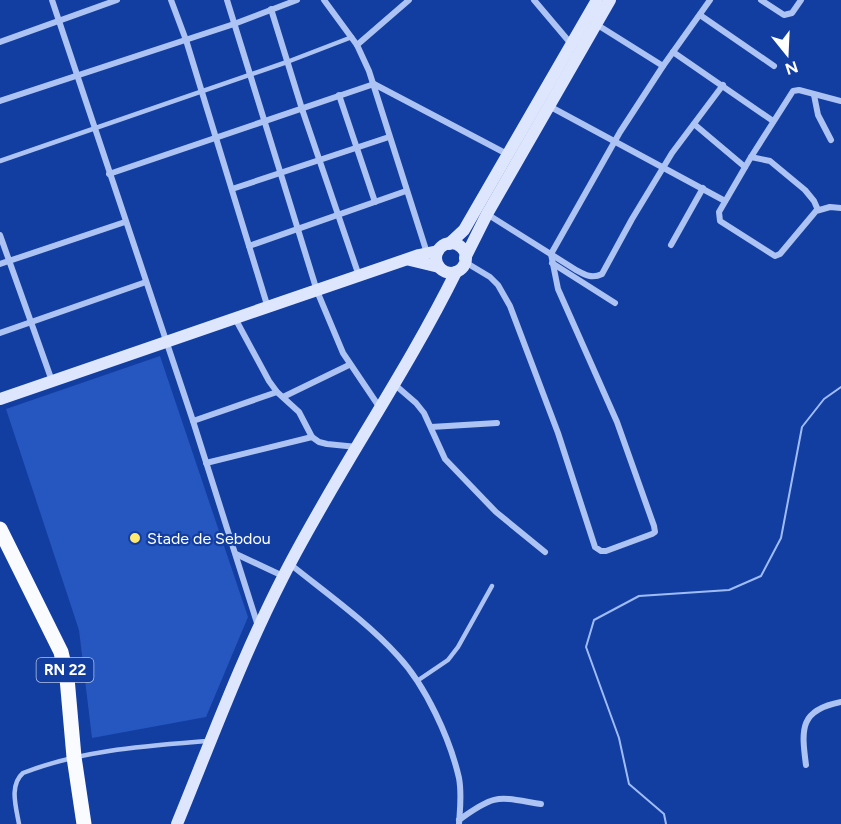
<svg xmlns="http://www.w3.org/2000/svg" width="841" height="824" font-family="Figtree,sans-serif">
<rect width="100%" height="100%" fill="#133ea1"/>
<!-- park -->
<polygon fill="#2656bf" points="160,356 248,617 206,717 92,738 79,630 6,409"/>
<g fill="none" stroke-linecap="round" stroke-linejoin="round">
<!-- stream -->
<polyline stroke="#9fbcf7" stroke-width="2" points="666,824 664,814 629,784 619,738 586,647 594,620 639,596 729,590 761,576 781,538 802,427 824,399 841,387"/>
<!-- service -->
<g stroke="#acc3f4" stroke-width="4.5">
<polyline points="0,161 287,62 352,37"/>
<polyline points="417,681 448,660 458,647 492,586"/>
<path d="M19 824C16 807 9 785 23 773 82 750 146 746 208 741"/>
</g>
<!-- minor -->
<g stroke="#acc3f4" stroke-width="6">
<polyline points="52,0 193,421 258,626"/>
<polyline points="171,0 186,40 268,308"/>
<polyline points="227,0 317,291 343,353 380,408"/>
<polyline points="324,0 357,45 369,71 427,253"/>
<polyline points="534,0 572,45"/>
<polyline points="761,0 784,15 792,13 801,0"/>
<polyline points="271,9 302,109 359,276"/>
<polyline points="700,15 774,66"/>
<polyline points="596,24 663,66"/>
<polyline points="0,42 117,0"/>
<polyline points="357,45 409,0"/>
<polyline points="673,52 773,121"/>
<polyline points="339,95 375,202"/>
<polyline points="814,95 818,115 831,140"/>
<polyline points="0,101 234,24 297,0"/>
<polyline points="841,101 799,90 793,91 751,157 719,212 720,221 775,256 780,254 816,211 830,207 841,208"/>
<polyline points="549,106 725,201"/>
<polyline points="694,124 745,167"/>
<polyline points="751,157 770,161 805,190 814,201 818,210"/>
<polyline points="109,174 374,84 507,154"/>
<polyline points="232,189 389,137"/>
<path d="M487 214 576 270C585 275 592 279 602 274L632 219 672 153 723 85"/>
<polyline points="0,235 52,381"/>
<polyline points="671,245 703,188"/>
<polyline points="249,246 406,191"/>
<polyline points="465,262 490,277 498,285 510,306 558,433 595,547 601,551 606,551 652,534 655,532 654,526 617,422 558,289 551,254 620,132 663,66 710,0"/>
<polyline points="552,263 615,303"/>
<polyline points="0,264 125,222"/>
<polyline points="236,320 269,381 277,392 299,412 312,437 319,442 327,444 357,447"/>
<polyline points="0,333 146,282"/>
<polyline points="394,384 416,403 424,413 445,459 496,512 545,552"/>
<polyline points="283,397 349,365"/>
<polyline points="193,421 277,392"/>
<polyline points="431,427 497,423"/>
<polyline points="206,463 312,437"/>
<polyline points="236,554 283,576"/>
<path d="M290 564C326 593 367 622 398 656 426 686 450 739 459 778 462 794 460 809 459 824"/>
<path d="M806 765C801 728 800 710 841 702"/>
<path d="M459 820C496 793 497 797 541 804"/>
</g>
<!-- secondary -->
<g stroke="#dde6fd" stroke-width="12">
<circle cx="451" cy="258" r="15"/>
<polyline points="449,244 464,230 597,0"/>
<polyline points="465,258 487,214 610,0"/>
<polyline points="410,260 439,267"/>
<polyline points="0,399 419,255 438,251"/>
<path d="M177 824C211 741 242 657 283 577 336 473 404 377 456 272"/>
</g>
<!-- primary -->
<polyline stroke="#fafbff" stroke-width="15" points="0,529 61,652 67,678 74,757 84,824"/>
</g>
<!-- markers -->
<circle fill="#ffe970" stroke="#133ea1" stroke-width="2" cx="135" cy="538" r="6"/>
<g text-anchor="middle" stroke-width="4.5" stroke-linejoin="round" paint-order="stroke">
<!-- shield labels -->
<rect fill="#133ea1" stroke="#b8c5e3" stroke-width="1.5" x="36.5" y="658" width="57" height="24" rx="4.5"/>
<g font-size="15" font-weight="bold" fill="#fff">
<text x="65" y="675">RN 22</text>
</g>
<!-- poi labels -->
<g font-size="16" fill="#fff" stroke="#133ea1" text-anchor="start">
<text x="147" y="544">Stade de Sebdou</text>
</g>
</g>
<!-- north arrow -->
<g transform="translate(787 54) rotate(162)" stroke="#133ea1" stroke-width="4.5" paint-order="stroke">
<path d="M0-4.5L10 22L0 15L-10 22Z" fill="#ffffff"/>
<text y="-9" font-size="16" font-weight="bold" text-anchor="middle" fill="#ffffff">N</text>
</g>
</svg>
